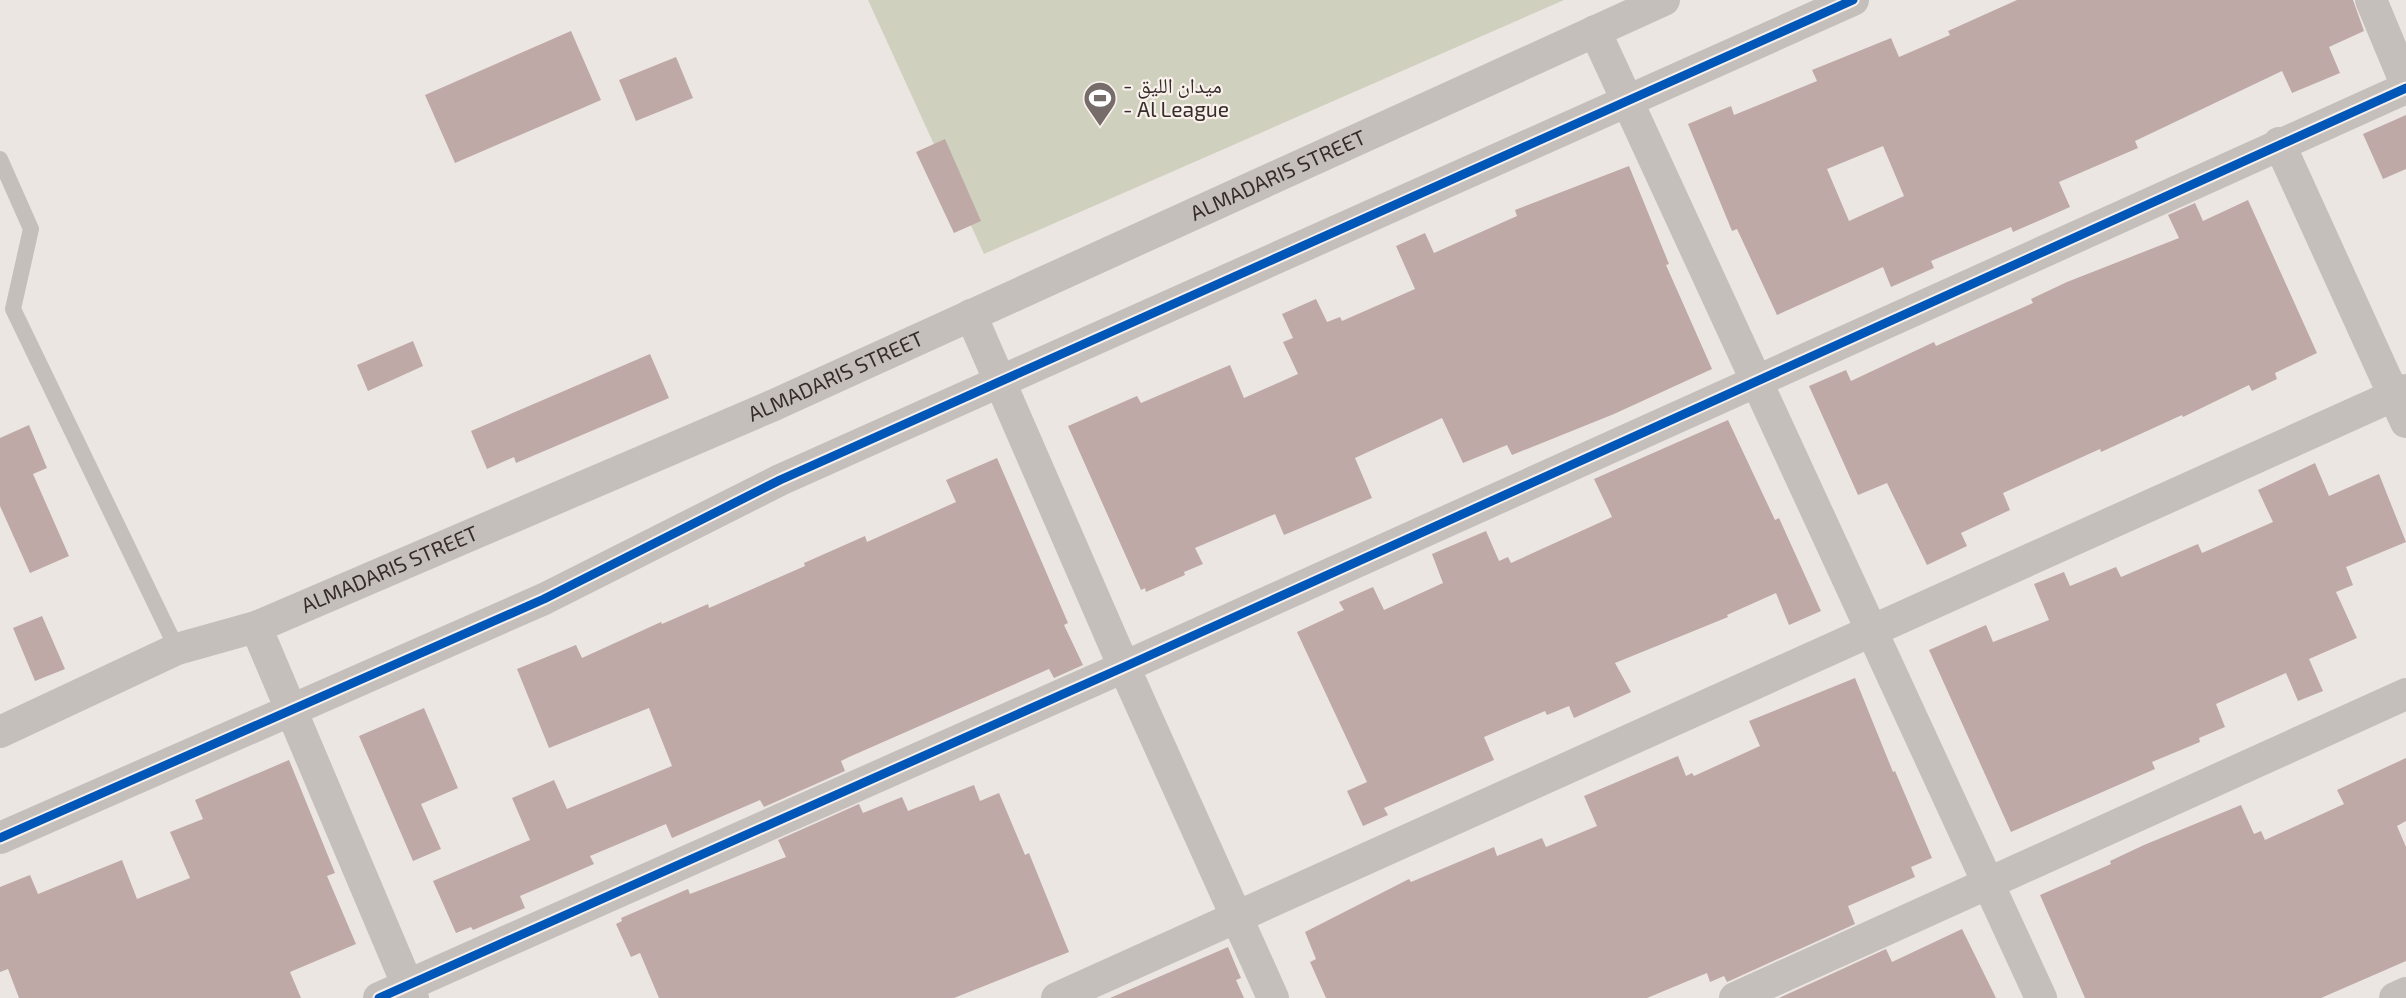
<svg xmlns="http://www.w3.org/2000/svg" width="2406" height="998" font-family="'Exo 2','Noto Naskh Arabic',sans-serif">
<rect width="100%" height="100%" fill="#ece6e3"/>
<!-- green -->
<polygon fill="#d0d0be" points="868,0 1564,0 984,254"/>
<!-- building -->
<g fill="#bea9a6" fill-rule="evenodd">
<path d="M2017 0H2353L2364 31 2329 47 2340 73 2292 93 2282 71 2135 141 2138 148 2059 182 2070 207 2013 232 2011 227 1931 261 1934 268 1891 287 1883 267 1777 315 1737 229 1732 231 1688 124 1731 106 1734 115 1817 81 1812 70 1891 38 1899 57 1950 35 1948 31ZM1883 146 1904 196 1849 221 1827 169Z"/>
<polygon points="571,31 601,100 455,163 425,95"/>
<polygon points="676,57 693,98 636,121 619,80"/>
<polygon points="2406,115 2406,169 2383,179 2363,134"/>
<polygon points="945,139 981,221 954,233 916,152"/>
<polygon points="1629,166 1669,264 1666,265 1712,369 1614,414 1512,455 1507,445 1463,463 1442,418 1355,458 1372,498 1284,535 1275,514 1195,548 1203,564 1184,572 1185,575 1146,592 1145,588 1141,590 1068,426 1137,396 1141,403 1230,365 1244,398 1298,374 1283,342 1293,338 1282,314 1316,299 1327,322 1340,317 1342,321 1415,289 1396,246 1425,233 1434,253 1517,216 1515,210"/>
<polygon points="2248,200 2317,353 2275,373 2277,379 2252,391 2249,385 2183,417 2182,415 2101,452 2100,449 2003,493 2010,510 1961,533 1967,546 1927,565 1887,483 1858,495 1809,386 1846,370 1851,381 1934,342 1936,346 2033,303 2031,299 2067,282 2179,238 2168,215 2195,203 2203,221"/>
<polygon points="413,341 423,366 368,391 357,365"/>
<polygon points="650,354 669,398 516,463 514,457 487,469 471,431"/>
<polygon points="1728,420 1775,520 1779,518 1821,611 1789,625 1776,593 1727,615 1728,617 1615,663 1631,692 1574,718 1569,706 1547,715 1545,711 1484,737 1494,760 1384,808 1388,815 1363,826 1347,791 1367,782 1297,632 1344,610 1339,602 1373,587 1384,610 1443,583 1432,554 1486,531 1499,561 1508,557 1511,563 1612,517 1594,479"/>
<polygon points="29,425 47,468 33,474 69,556 30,573 0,506 0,438"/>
<polygon points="997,458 1068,623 1064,625 1083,665 1054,678 1049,669 849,757 841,761 845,771 764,807 760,800 672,838 666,824 590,856 594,864 520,896 525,908 473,930 471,927 456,933 433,881 530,840 512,798 554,780 567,809 672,766 649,708 549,748 517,669 576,645 582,658 661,622 662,624 708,604 709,608 805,566 804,563 865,536 867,542 956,502 946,480"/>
<polygon points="2315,463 2329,496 2379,474 2406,542 2346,567 2353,585 2336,592 2357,638 2309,659 2323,691 2298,701 2286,673 2216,704 2225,727 2199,738 2200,742 2152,762 2155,769 2011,832 1929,650 1986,625 1993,642 2049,620 2034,584 2064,572 2070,586 2116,567 2121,577 2198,544 2202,553 2273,522 2258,490"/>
<polygon points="42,616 65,669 35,681 13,628"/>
<polygon points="1855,678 1893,772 1895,771 1932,858 1911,867 1915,877 1848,906 1855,924 1727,982 1724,976 1710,982 1707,973 1647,998 1326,998 1310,962 1316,959 1305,932 1409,879 1411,882 1494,847 1497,856 1542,838 1546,847 1597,826 1584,796 1678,756 1686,776 1692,773 1694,776 1760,746 1749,721"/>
<polygon points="424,708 458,788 421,804 441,849 413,861 359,736"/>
<polygon points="2406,758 2406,821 2397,826 2406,847 2406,961 2321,998 2085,998 2040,895 2111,864 2110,861 2144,845 2241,805 2254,834 2261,831 2265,840 2344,804 2337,790"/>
<polygon points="289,760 335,873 327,876 356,944 290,972 301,998 19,998 8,969 0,972 0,887 30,875 38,894 122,860 137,899 190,878 170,832 203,819 195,800"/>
<polygon points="974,785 980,801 999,793 1025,855 1029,853 1069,952 954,998 659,998 640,953 631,957 616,924 622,921 621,918 688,889 690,894 786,857 778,840 859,804 863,813 902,797 908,811"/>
<polygon points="1962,929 1996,998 1779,998 1886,949 1892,962"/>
<polygon points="1228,947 1241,978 1236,980 1244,998 1110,998"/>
</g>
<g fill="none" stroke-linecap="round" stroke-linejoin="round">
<!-- lane -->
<polyline stroke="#c5bfbc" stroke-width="16" points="0,159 31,229 13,309 177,649"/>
<!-- street -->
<g stroke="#c5bfbc" stroke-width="32">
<polyline points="2371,0 2406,84"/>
<polyline points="1595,31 2041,998"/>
<polyline points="2279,143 2406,422"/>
<polyline points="971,315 1124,667 1273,998"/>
<polyline points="256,627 413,998"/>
<path id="s1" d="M0 732 177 649 256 627 774 405 1664 0"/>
<polyline points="0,838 544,599 780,480 1853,0"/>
<polyline points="379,998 1124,667 2406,88"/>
<polyline points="1057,998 2406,390"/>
<polyline points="1735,998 2406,694"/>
<polyline points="2395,998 2406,993"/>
</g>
<defs>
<g id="cycleway">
<polyline points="0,838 544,599 780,480 1853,0"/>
<polyline points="379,998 1124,667 2406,88"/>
</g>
</defs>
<!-- cycleway casing -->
<use href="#cycleway" stroke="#f8f0eb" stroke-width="13"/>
<!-- cycleway -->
<use href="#cycleway" stroke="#0057b8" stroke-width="9"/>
</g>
<!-- icons -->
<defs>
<symbol id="stadium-pin" viewBox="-11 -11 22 30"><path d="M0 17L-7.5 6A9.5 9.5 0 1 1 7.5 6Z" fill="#766d6b" stroke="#f8f0eb"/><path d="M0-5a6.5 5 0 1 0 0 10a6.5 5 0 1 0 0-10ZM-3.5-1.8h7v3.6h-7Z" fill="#fff"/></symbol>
</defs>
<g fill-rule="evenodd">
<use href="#stadium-pin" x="1081" y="79" width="38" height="52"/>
</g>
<g text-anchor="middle" stroke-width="4.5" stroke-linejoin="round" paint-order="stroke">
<!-- poi labels -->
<g font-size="21" fill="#362c2a" stroke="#f8f0eb" text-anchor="start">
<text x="1123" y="93">- ميدان الليق<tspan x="1123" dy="24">- Al League</tspan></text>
</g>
<!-- street labels -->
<g font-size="21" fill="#362c2a" stroke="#f8f0eb">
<text dy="7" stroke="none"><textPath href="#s1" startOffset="1395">ALMADARIS STREET</textPath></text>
<text dy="7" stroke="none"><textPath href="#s1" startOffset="909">ALMADARIS STREET</textPath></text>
<text dy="7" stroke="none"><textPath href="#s1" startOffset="423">ALMADARIS STREET</textPath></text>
</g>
</g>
</svg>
